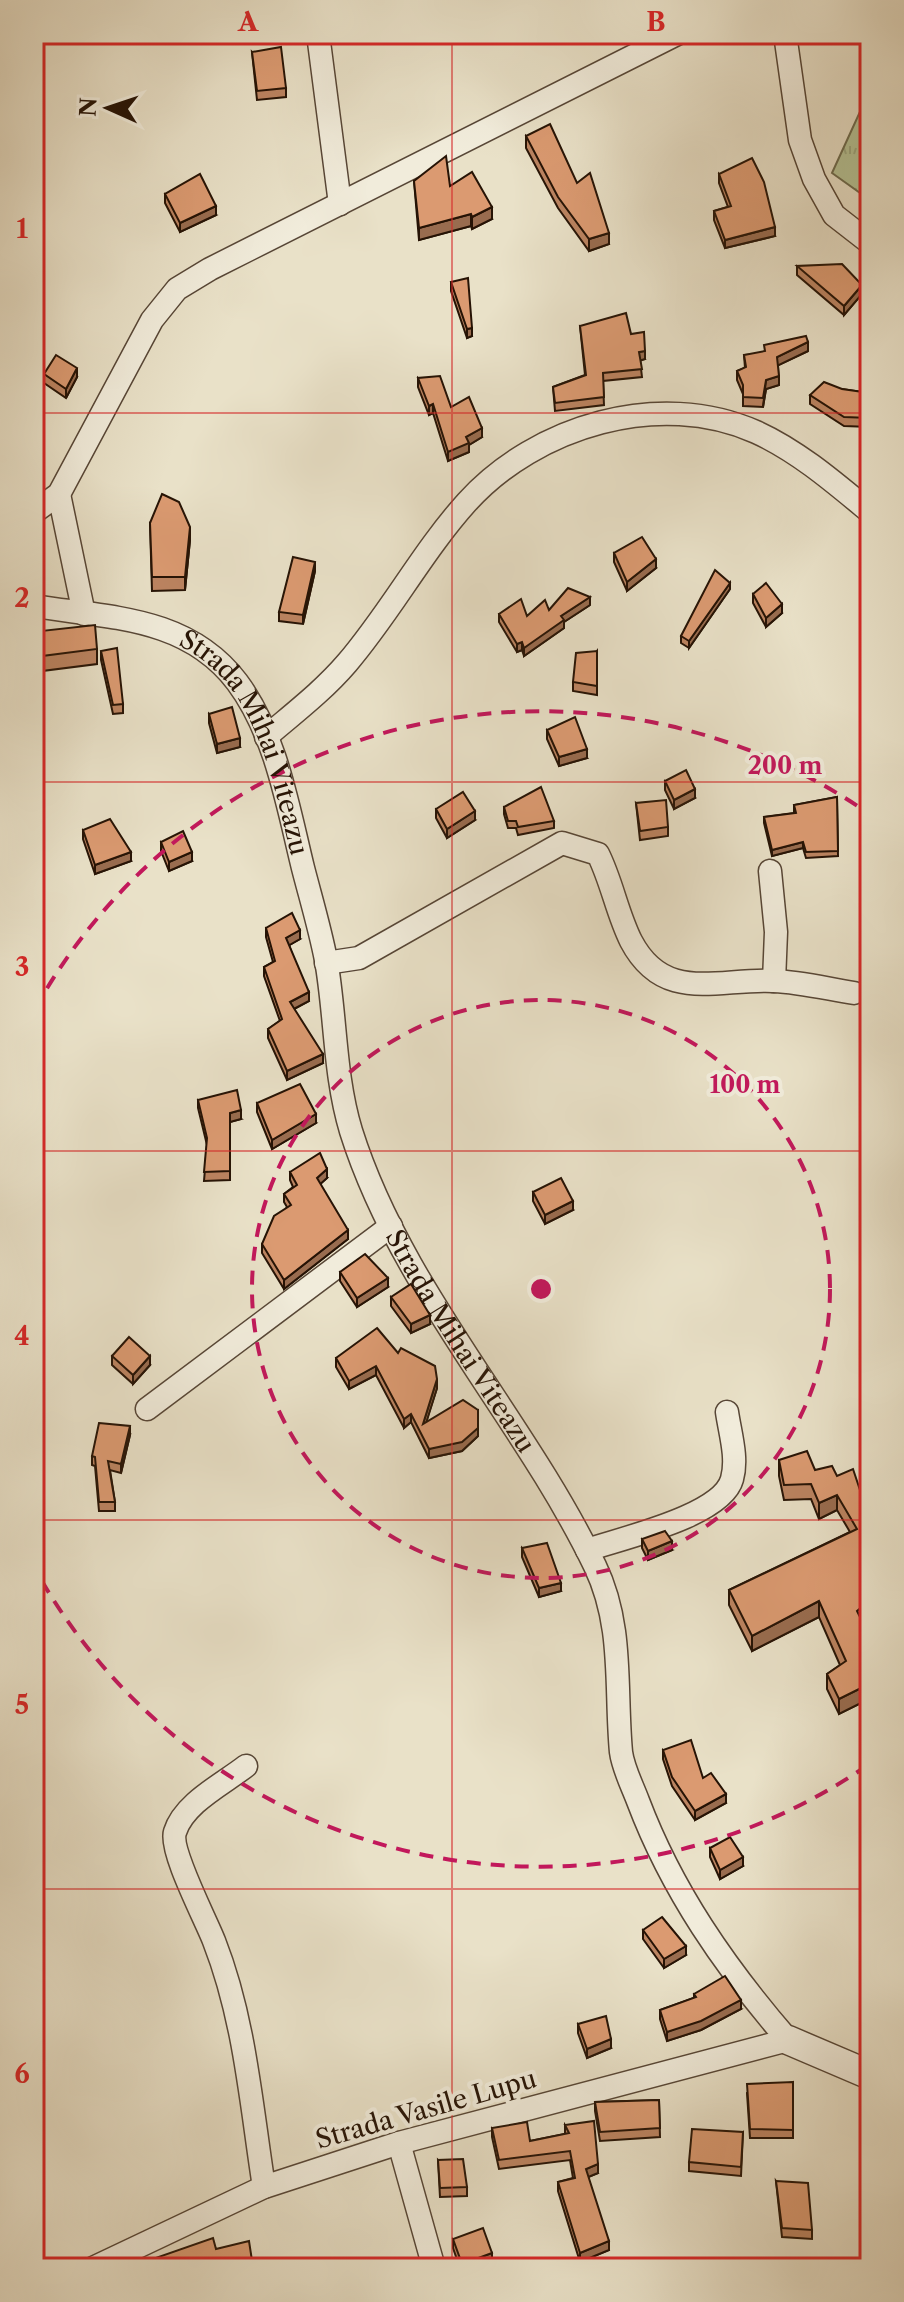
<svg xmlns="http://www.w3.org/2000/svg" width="904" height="2302" font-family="'Libre Caslon Text',serif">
<defs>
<pattern id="grass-tufts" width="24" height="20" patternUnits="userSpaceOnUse" patternTransform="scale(2)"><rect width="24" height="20" fill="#b6c396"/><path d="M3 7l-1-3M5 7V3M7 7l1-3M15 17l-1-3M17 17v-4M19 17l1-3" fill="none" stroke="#9ca780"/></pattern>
</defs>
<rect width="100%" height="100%" fill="#e9e1c8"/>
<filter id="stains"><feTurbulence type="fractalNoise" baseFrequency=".0025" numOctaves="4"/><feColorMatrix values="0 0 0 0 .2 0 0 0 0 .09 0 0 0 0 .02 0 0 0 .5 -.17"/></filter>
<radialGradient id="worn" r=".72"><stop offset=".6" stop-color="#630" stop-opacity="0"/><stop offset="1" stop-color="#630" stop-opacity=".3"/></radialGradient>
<!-- grass -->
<polygon fill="url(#grass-tufts)" stroke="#6e6b4e" stroke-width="2" points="864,103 870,107 870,200 832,173"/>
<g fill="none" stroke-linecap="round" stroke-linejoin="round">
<defs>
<g id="minor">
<polyline points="318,34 340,204"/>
<polyline points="785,34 800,140 814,179 834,215 870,243"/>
<polyline points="59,494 84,614"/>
<polyline points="34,512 59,494 152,320 177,289 210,269 677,34"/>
<path id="s1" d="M34 606C109 618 187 616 237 682 276 734 288 807 303 868 311 899 320 929 326 960 336 1016 334 1075 351 1131 401 1290 523 1417 595 1566 624 1626 615 1688 621 1752 623 1768 632 1785 638 1801 672 1891 725 1967 788 2040L399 2143 264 2187 93 2268"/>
<path d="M266 737C294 713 323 691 347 663 390 613 422 552 467 502 536 426 659 389 756 432 798 451 835 483 870 512"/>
<polyline points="770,871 776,932 774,981"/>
<path d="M326 963 359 958 562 843 598 854C612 882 617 913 631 941 664 1004 717 978 774 981 800 982 828 989 854 993"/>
<polyline points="147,1409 391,1226"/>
<path d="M587 1550C622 1538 722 1516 732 1479 738 1458 730 1433 727 1412"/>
<path d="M246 1766C223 1784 184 1803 175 1832 169 1850 206 1920 214 1941 245 2020 251 2104 264 2187"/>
<polyline points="399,2143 434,2268"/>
</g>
<polyline id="tertiary" points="788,2040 870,2075"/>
</defs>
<!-- minor casing -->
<use href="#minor" stroke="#574636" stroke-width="25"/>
<!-- tertiary casing -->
<use href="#tertiary" stroke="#574636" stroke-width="31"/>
<!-- minor -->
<use href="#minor" stroke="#f1ecdb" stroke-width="22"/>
<!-- tertiary -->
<use href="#tertiary" stroke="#f1ecdb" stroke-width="28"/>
</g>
<!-- wall -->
<g fill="#bc8461" stroke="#261305" stroke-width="2">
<polygon points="252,52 286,88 286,97 257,100"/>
<polygon points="526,136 577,183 609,244 589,251 558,208 526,148"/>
<polygon points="719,174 775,236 725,248 714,220 714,211 728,207 719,183"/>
<polygon points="414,181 450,186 492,219 472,229 471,226 419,240"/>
<polygon points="165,194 216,215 180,232 165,203"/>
<polygon points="797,266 862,294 844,315 797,275"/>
<polygon points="451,282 472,336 467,338 451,291"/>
<polygon points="580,326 631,334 645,359 640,360 642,377 603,381 604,405 555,411 553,387 585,375"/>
<polygon points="808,351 778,365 779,385 766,389 763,407 743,406 743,394 737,380 737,371 745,368 744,355"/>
<polygon points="44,374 77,377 66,398 44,383"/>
<polygon points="418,378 482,437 469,445 469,452 448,461 433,413 429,415 418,387"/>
<polygon points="842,389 870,393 870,427 844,426 810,404 810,395"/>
<polygon points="150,523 190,540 185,590 152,591"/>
<polygon points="614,553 656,568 627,591 614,562"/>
<polygon points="315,571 303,624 279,621 279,612"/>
<polygon points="730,589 689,648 681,643 681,636"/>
<polygon points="753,594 782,613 766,627 753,603"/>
<polygon points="590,605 564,622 564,628 524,656 522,650 517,652 499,622 499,614 527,616 549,610"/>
<polygon points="34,621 42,631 97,649 97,664 34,672"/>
<polygon points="101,651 123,704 123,713 113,714 101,660"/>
<polygon points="597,651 597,695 573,691 573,682"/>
<polygon points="209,714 240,747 217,753 209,723"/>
<polygon points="547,730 587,758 559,766 547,739"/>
<polygon points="665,781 695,798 674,809 665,790"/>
<polygon points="837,797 838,856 806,858 803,848 772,856 764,823 764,817 794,813 794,805"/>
<polygon points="636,803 668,827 668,836 640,840"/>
<polygon points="504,807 554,821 554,828 518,835 516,828 508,828 504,814"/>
<polygon points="436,809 475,820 447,838 436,818"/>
<polygon points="83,830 131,861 95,874 83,839"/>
<polygon points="161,842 192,861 169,871 161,851"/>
<polygon points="266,928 300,939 289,945 309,1001 294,1009 323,1063 287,1080 268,1038 268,1029 280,1021 264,976 264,967 273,962 266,937"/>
<polygon points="198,1100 241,1119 230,1122 230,1180 204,1181 207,1145 198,1108"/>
<polygon points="257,1103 316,1123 272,1149 257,1112"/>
<polygon points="290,1172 327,1178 320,1184 348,1239 284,1289 262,1253 262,1244 287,1207 284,1202 284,1194 293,1187 290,1180"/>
<polygon points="533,1192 573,1210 545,1224 533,1201"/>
<polygon points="340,1272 388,1287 357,1307 340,1281"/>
<polygon points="391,1297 430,1324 411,1333 391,1306"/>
<polygon points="398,1353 437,1388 426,1422 478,1410 478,1436 462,1451 429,1458 411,1422 404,1428 376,1375 349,1389 336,1367 336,1358"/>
<polygon points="112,1356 150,1365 133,1384 112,1365"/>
<polygon points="130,1435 121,1473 110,1470 115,1502 115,1511 99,1511 95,1466 92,1465 92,1456"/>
<polygon points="779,1460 837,1476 865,1505 870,1501 870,1615 862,1622 870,1637 869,1712 861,1703 839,1714 827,1689 827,1674 840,1665 819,1617 752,1651 729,1605 729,1590 850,1532 837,1510 819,1519 811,1499 784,1500 779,1476"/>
<polygon points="642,1539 672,1550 648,1560 642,1548"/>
<polygon points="522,1548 561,1591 539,1597 522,1557"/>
<polygon points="663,1750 703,1778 726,1803 695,1820 672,1786 663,1759"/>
<polygon points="710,1848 743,1866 720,1879 710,1857"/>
<polygon points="643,1930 686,1955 664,1968 643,1939"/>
<polygon points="694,1994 741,2009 701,2030 667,2041 660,2019 660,2010 694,1998"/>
<polygon points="578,2024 611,2048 587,2058 578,2033"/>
<polygon points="793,2082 793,2138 750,2138 747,2093"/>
<polygon points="659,2100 660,2137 600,2141 595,2111 595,2102"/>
<polygon points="565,2125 598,2173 588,2177 609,2250 580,2262 558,2191 558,2182 573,2178 570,2160 499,2169 492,2137 492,2128 530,2141 565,2134"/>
<polygon points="743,2132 741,2176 689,2171 689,2162"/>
<polygon points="438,2160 467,2187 467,2196 440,2197"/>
<polygon points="776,2181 812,2230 812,2239 782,2237"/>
<polygon points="453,2239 492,2262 476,2268 460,2268 453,2248"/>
</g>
<!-- shaded-wall -->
<g fill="#996c4f" stroke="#261305" stroke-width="2">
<polygon points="216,206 216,215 180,232 180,223"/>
<polygon points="492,207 492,219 472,229 472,217"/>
<polygon points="471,214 471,226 419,240 419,228"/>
<polygon points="775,227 775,236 725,248 725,240"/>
<polygon points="609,233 609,244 589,251 589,239"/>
<polygon points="862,285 862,294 844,315 844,306"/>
<polygon points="472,328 472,336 467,338 467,329"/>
<polygon points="808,342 808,351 777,366 777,357"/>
<polygon points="645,351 645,359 639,361 639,352"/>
<polygon points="77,368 77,377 66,398 66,389"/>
<polygon points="779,376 779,385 766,389 763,407 766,380"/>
<polygon points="433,404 433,413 429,415 429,406"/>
<polygon points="482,428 482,437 469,445 469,452 448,461 448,452 466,437"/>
<polygon points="190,527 190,540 185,590 185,577"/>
<polygon points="656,559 656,568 627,591 627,582"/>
<polygon points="315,562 315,571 303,624 303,615"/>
<polygon points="730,583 730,589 689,648 689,641"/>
<polygon points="590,597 590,605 564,622 564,628 524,656 524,648 561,616"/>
<polygon points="782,604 782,613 766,627 766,618"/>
<polygon points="522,642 522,650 517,652 517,644"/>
<polygon points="240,738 240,747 217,753 217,744"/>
<polygon points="587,749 587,758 559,766 559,757"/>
<polygon points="695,789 695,798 674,809 674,800"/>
<polygon points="475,811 475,820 447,838 447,829"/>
<polygon points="803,842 803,848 772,856 772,850"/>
<polygon points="131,852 131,861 95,874 95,865"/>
<polygon points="192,852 192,861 169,871 169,862"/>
<polygon points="300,930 300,939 286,947 286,938"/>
<polygon points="309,992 309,1001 290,1011 290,1002"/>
<polygon points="323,1054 323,1063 287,1080 287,1071"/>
<polygon points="241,1110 241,1119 230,1122 230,1113"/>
<polygon points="316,1114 316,1123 272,1149 272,1140"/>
<polygon points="327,1169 327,1178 317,1187 317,1178"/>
<polygon points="573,1201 573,1210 545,1224 545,1215"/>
<polygon points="348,1230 348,1239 284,1289 284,1280"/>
<polygon points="388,1278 388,1287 357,1307 357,1298"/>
<polygon points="430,1315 430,1324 411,1333 411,1324"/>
<polygon points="150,1356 150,1365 133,1384 133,1375"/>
<polygon points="376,1366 376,1375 349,1389 349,1381"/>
<polygon points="437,1379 437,1388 423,1433 423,1424"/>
<polygon points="411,1414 411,1422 404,1428 404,1419"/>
<polygon points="130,1426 130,1435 121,1473 121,1464"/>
<polygon points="478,1428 478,1436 462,1451 429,1458 429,1449"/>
<polygon points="837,1495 837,1510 819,1519 819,1503"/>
<polygon points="672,1541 672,1550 648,1560 648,1551"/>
<polygon points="561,1583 561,1591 539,1597 539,1588"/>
<polygon points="870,1600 870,1615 857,1627 857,1611"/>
<polygon points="819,1601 819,1617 752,1651 752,1636"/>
<polygon points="861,1688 861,1703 839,1714 839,1699"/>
<polygon points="726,1794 726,1803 695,1820 695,1811"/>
<polygon points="743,1857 743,1866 720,1879 720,1870"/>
<polygon points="686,1946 686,1955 664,1968 664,1959"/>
<polygon points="741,2000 741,2009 701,2030 667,2041 667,2032"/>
<polygon points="611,2039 611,2048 587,2058 587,2049"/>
<polygon points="598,2164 598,2173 586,2178 586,2169"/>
<polygon points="609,2241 609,2250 580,2262 580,2253"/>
<polygon points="492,2253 492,2262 476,2268 462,2268 462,2264"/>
</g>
<!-- building -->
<g fill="#db9a71" stroke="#261305" stroke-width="2">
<polygon points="281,47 286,88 257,91 252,52"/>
<polygon points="550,124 577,183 590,173 609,233 589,239 558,197 526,136"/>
<polygon points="446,156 450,186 472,172 492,207 472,217 471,214 419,228 414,181"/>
<polygon points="752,158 764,182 775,227 725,240 714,211 731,206 719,174"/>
<polygon points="200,174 216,206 180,223 165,194"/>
<polygon points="842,264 862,285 844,306 797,266"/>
<polygon points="468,278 472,328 467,329 451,282"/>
<polygon points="626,313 631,334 644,332 645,351 639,352 642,369 603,373 604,397 555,403 553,387 586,375 580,326"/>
<polygon points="806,336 808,342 777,357 779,376 766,380 763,398 743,397 743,385 737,371 746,367 744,355 765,351 764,345"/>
<polygon points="56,355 77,368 66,389 44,374"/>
<polygon points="440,376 451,407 469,397 482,428 466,437 469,443 448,452 433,404 429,406 418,378"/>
<polygon points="824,382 842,389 870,393 870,418 844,417 810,395"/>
<polygon points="162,494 179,502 190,527 185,577 152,577 150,523"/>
<polygon points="642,537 656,559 627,582 614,553"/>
<polygon points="293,557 315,562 303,615 279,612"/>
<polygon points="715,570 730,583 689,641 681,636"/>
<polygon points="766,583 782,604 766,618 753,594"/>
<polygon points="568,588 590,597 561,616 564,620 524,648 522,642 517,644 499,614 521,599 527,616 545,600 549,610"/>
<polygon points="34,621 42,622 42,631 95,625 97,649 34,657"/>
<polygon points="117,648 123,704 113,705 101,651"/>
<polygon points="597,651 597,686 573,682 576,653"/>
<polygon points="232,707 240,738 217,744 209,714"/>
<polygon points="575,717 587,749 559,757 547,730"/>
<polygon points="686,770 695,789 674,800 665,781"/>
<polygon points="541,787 554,821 518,827 516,821 508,821 504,807"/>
<polygon points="463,792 475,811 447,829 436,809"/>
<polygon points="837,797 838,851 806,852 803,842 772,850 764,817 796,813 794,805"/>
<polygon points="666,800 668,827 640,831 636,803"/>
<polygon points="110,819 131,852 95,865 83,830"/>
<polygon points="183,831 192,852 169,862 161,842"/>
<polygon points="292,913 300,930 286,938 309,992 290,1002 323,1054 287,1071 268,1029 282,1019 264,967 275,961 266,928"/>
<polygon points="300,1084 316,1114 272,1140 257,1103"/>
<polygon points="237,1090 241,1110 230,1113 230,1171 204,1172 207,1138 198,1100"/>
<polygon points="320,1153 327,1169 317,1178 348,1230 284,1280 262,1244 274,1216 291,1205 284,1194 297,1185 290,1172"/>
<polygon points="561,1178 573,1201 545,1215 533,1192"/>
<polygon points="365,1254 388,1278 357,1298 340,1272"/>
<polygon points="411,1284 430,1315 411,1324 391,1297"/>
<polygon points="377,1328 398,1353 401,1348 435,1366 437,1379 423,1424 463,1400 478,1410 478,1428 462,1442 429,1449 411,1414 404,1419 376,1366 349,1381 336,1358"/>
<polygon points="129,1337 150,1356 133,1375 112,1356"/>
<polygon points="99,1423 130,1426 121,1464 108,1461 115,1502 99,1502 95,1457 92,1456"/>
<polygon points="807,1451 815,1470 832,1466 837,1476 853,1469 865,1505 870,1501 870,1600 857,1611 870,1637 870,1696 869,1696 861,1688 839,1699 827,1674 846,1661 819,1601 752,1636 729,1590 857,1529 837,1495 819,1503 811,1484 784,1485 779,1460"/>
<polygon points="665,1531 672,1541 648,1551 642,1539"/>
<polygon points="547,1543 561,1583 539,1588 522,1548"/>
<polygon points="691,1740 703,1778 711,1773 726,1794 695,1811 672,1777 663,1750"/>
<polygon points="730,1837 743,1857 720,1870 710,1848"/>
<polygon points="662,1917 686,1946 664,1959 643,1930"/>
<polygon points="725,1976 741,2000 701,2021 667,2032 660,2010 696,1997 694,1994"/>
<polygon points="606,2016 611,2039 587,2049 578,2024"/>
<polygon points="793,2082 793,2130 750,2129 747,2084"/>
<polygon points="659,2100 660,2128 600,2132 595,2102"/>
<polygon points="594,2121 598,2164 586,2169 609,2241 580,2253 558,2182 575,2178 570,2151 499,2160 492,2128 527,2122 530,2141 569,2133 565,2125"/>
<polygon points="692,2129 743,2132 741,2167 689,2162"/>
<polygon points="463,2159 467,2187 440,2188 438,2160"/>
<polygon points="776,2181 808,2183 812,2230 782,2228"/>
<polygon points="483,2228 492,2253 462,2264 453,2239"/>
<polygon points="213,2238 216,2249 249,2241 253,2267 146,2268 144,2262"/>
</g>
<!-- grid -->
<path fill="none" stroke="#d62828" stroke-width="2" stroke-opacity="0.55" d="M452 34V2268M34 413H870M34 782H870M34 1151H870M34 1520H870M34 1889H870"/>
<!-- distance rings -->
<g fill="none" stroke="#c2185b" stroke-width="4" stroke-dasharray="14 10">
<circle cx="541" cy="1289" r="289"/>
<path d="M868 1765A578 578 0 0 1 35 1569M35 1009A578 578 0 0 1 868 813"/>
</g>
<g text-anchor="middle" stroke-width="8" stroke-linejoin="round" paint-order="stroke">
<!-- street labels -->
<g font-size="26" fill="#261305" stroke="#f1ecdb">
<text dy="9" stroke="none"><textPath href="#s1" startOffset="280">Strada Mihai Viteazu</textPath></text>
<text dy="9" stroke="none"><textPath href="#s1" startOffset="928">Strada Mihai Viteazu</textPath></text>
<text transform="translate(426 2109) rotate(-16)" y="9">Strada Vasile Lupu</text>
</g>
</g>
<circle cx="541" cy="1289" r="12" fill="#c2185b" stroke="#f1ecdb" stroke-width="4"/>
<g font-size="24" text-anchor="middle" font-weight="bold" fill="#c2185b" stroke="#f1ecdb" stroke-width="8" stroke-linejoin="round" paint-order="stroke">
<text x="785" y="774">200 m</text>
<text x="745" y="1093">100 m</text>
</g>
<!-- margin -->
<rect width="904" height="2302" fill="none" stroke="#e9e1c8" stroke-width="88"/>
<!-- north arrow -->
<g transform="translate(108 108) rotate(273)" stroke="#f1ecdb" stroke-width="6" paint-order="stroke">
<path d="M0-6L14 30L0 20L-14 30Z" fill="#261305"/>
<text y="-12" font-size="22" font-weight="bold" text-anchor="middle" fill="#261305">N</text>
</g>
<rect x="44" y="44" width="816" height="2214" fill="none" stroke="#d62828" stroke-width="3"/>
<g font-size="26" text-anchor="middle" font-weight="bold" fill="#d62828">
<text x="248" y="31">A</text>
<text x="656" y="31">B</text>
<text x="22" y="238">1</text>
<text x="22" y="607">2</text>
<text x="22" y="976">3</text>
<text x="22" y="1345">4</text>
<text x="22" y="1714">5</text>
<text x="22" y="2083">6</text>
</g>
<rect width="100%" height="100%" filter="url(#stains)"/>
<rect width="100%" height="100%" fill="url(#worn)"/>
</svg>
